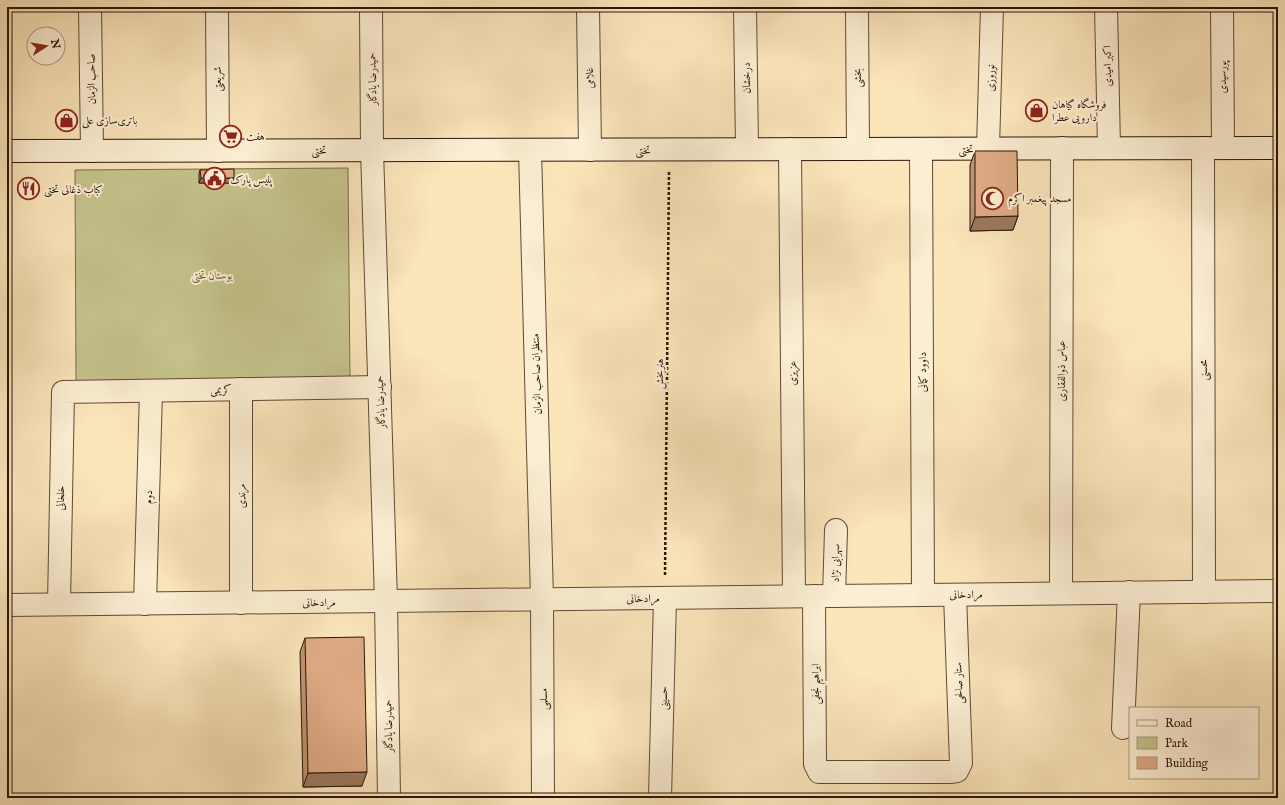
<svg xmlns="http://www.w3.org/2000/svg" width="1285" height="805" font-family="'IM FELL English',Amiri,serif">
<rect width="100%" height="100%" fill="#fbe5bb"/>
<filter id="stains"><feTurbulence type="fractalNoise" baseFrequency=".005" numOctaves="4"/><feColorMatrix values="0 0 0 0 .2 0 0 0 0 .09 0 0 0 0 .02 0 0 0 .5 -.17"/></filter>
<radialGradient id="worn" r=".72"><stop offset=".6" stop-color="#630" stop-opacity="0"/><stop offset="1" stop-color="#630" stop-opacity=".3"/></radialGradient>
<!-- green -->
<polygon fill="#c5c38c" stroke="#786c4a" points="348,168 350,381 76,383 75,170"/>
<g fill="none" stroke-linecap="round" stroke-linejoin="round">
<defs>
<g id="minor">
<polyline points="90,7 92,151"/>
<polyline points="217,7 218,151"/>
<polyline points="588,7 590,150"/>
<polyline points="745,7 747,149"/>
<polyline points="857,7 858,149"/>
<polyline points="1106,7 1109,148"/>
<polyline points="1222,7 1223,148"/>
<polyline points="988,148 992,7"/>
<polyline points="1203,148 1204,592"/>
<polyline points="790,149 794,596"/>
<polyline points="921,149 923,595"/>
<polyline points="530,150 542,599 543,798"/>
<polyline points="1061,593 1062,148"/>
<polyline points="814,596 815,764 819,772 950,772 957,771 961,763 955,595"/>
<polyline points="834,596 836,530"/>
<polyline points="386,601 1278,591"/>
<polyline points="241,603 241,389"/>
<polyline points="59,604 63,392 380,387"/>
<polyline points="145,604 151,391"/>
<polyline points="1123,728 1129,592"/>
<polyline points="660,798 665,598"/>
</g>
<g id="tertiary">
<polyline points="371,7 372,150 386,601 389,798"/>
<polyline points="7,605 386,601"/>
</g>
<polyline id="secondary" points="7,151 1278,148"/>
</defs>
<!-- minor casing -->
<use href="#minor" stroke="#604934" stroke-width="24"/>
<!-- tertiary casing -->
<use href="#tertiary" stroke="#604934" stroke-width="24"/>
<!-- secondary casing -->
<use href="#secondary" stroke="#2c1507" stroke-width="24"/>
<!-- path -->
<polyline stroke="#2c1507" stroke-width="2.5" stroke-dasharray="3 2" stroke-linecap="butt" points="665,575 669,172"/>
<!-- minor -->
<use href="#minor" stroke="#fceed3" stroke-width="22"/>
<!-- tertiary -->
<use href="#tertiary" stroke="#fceed3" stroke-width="22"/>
<!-- secondary -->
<use href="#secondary" stroke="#fceed3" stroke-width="22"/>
</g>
<!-- wall -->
<g fill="#bf9272" stroke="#2c1507">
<polygon points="975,151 1018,216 1013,230 970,231 970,165"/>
<polygon points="200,170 234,178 232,183 199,183 199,174"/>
<polygon points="305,638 362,786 303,787 300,652"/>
</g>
<!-- shaded-wall -->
<g fill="#9b775d" stroke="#2c1507">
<polygon points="201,178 234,178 232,183 199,183"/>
<polygon points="1018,216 1013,230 970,231 975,217"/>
<polygon points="367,772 362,786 303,787 308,773"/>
</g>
<!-- building -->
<g fill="#deaa85" stroke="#2c1507">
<polygon points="975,151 1017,151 1018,216 975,217"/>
<polygon points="234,169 234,178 201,178 200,170"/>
<polygon points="364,637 367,772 308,773 305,638"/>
</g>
<!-- icons -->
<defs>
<symbol id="shop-ring" viewBox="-11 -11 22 22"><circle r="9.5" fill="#fceed3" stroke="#8f2418" stroke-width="1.5"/><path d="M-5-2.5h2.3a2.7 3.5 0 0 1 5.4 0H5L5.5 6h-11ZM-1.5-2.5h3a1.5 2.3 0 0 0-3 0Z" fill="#8f2418"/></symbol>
<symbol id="supermarket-ring" viewBox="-11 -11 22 22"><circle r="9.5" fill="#fceed3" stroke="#8f2418" stroke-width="1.5"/><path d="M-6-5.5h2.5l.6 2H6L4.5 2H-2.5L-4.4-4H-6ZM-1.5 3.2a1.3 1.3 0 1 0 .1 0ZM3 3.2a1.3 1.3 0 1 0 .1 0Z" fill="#8f2418"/></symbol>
<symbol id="civic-ring" viewBox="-11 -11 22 22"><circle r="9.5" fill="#fceed3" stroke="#8f2418" stroke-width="1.5"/><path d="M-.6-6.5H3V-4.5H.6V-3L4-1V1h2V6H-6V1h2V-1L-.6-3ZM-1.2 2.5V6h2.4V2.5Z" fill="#8f2418"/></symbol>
<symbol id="restaurant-ring" viewBox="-11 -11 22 22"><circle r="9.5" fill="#fceed3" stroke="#8f2418" stroke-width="1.5"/><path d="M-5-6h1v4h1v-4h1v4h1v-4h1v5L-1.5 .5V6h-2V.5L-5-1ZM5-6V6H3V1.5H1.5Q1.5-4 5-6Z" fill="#8f2418"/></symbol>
<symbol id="mosque-ring" viewBox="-11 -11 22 22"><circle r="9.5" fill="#fceed3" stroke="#8f2418" stroke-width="1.5"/><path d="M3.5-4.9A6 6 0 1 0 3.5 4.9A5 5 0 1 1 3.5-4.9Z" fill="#8f2418"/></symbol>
</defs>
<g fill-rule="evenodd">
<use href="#shop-ring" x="1024" y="98" width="25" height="25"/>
<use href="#shop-ring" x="54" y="108" width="25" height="25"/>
<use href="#supermarket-ring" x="218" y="124" width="25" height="25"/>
<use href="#civic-ring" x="202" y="166" width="25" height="25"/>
<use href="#restaurant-ring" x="16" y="176" width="25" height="25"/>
<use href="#mosque-ring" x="980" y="186" width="25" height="25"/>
</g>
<g text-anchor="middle" stroke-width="4" stroke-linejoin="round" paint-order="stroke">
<!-- street labels -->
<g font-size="11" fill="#2c1507" stroke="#fceed3">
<text transform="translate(1107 66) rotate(-91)" y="4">اکبر امیدی</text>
<text transform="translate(1222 77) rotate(-90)" y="4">پورسیدی</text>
<text transform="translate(589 78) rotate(-91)" y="4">غلامی</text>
<text transform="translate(746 78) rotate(-91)" y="4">درخشان</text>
<text transform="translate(857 78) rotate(-91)" y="4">بخشی</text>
<text transform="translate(990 78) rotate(-89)" y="4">نوروزی</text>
<text transform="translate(91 79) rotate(-91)" y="4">صاحب الزمان</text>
<text transform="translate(217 79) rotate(-91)" y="4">شریعتی</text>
<text transform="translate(372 79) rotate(-91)" y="4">حمیدرضا یادگار</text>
<text x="966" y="153">تختی</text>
<text x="319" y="154">تختی</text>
<text x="643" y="154">تختی</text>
<text transform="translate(1203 370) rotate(-90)" y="4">محسنی</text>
<text transform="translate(1061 371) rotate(-90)" y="4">عباس ذوالفقاری</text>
<text transform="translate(922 372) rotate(-90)" y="4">داوود کمانی</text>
<text transform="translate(792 373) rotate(-90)" y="4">عزیزی</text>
<text transform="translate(536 374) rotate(-92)" y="4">منتظران صاحب الزمان</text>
<text transform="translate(659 374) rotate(-89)" y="4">هنربخش</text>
<text transform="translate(221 389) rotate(-1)" y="4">کریمی</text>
<text transform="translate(380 402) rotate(-92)" y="4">حمیدرضا یادگار</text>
<text transform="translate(241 496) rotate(-90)" y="4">مرندی</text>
<text transform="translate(148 497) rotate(-88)" y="4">دوم</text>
<text transform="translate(60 498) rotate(-89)" y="4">خلخالی</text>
<text transform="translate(835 563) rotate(-89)" y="4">سهرابی نژاد</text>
<text transform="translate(966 594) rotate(-1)" y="4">مرادخانی</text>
<text transform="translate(643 598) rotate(-1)" y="4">مرادخانی</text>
<text transform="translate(319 602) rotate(-1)" y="4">مرادخانی</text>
<text transform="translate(958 683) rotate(-92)" y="4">ستار صالحی</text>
<text transform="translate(815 684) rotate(-90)" y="4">ابراهیم نجفی</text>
<text transform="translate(663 698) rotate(-89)" y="4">حسینی</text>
<text transform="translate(543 699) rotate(-90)" y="4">مسلمی</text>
<text transform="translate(388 726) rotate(-91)" y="4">حمیدرضا یادگار</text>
</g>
<!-- poi labels -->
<g font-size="11" fill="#2c1507" stroke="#fceed3" text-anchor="start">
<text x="1052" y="108">فروشگاه گیاهان<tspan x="1052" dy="13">دارویی عطرا</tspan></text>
<text x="82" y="124">باتری‌سازی علی</text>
<text x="246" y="140">هفت</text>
<text x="230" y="183">پلیس پارک</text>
<text x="44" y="193">کباب ذغالی تختی</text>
<text x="1008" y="202">مسجد پیغمبر اکرم</text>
</g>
<!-- park labels -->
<g font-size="11" font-style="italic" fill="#625236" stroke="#fceed3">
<text x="212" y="279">بوستان تختی</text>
</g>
</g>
<!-- margin -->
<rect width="1285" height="805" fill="none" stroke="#fbe5bb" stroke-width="24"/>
<rect x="8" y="8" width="1269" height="789" fill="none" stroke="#2c1507" stroke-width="2"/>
<rect x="12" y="12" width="1261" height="781" fill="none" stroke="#2c1507"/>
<!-- legend -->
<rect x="1129" y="707" width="130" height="72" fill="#fceed3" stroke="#a99781"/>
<rect x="1137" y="720" width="20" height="6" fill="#fceed3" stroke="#a99781"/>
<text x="1165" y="727" font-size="12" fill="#2c1507">Road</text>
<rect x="1137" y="737" width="20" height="12" fill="#c5c38c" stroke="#a99781"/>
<text x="1165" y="747" font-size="12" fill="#2c1507">Park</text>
<rect x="1137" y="757" width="20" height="12" fill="#deaa85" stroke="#a99781"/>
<text x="1165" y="767" font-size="12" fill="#2c1507">Building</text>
<!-- north arrow -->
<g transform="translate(46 46) rotate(78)"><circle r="19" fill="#fceed3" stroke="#a99781"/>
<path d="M0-3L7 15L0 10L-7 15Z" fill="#8f2418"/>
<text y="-6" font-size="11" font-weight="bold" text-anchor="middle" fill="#2c1507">N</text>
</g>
<rect width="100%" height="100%" filter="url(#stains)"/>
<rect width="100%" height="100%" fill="url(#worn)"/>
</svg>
